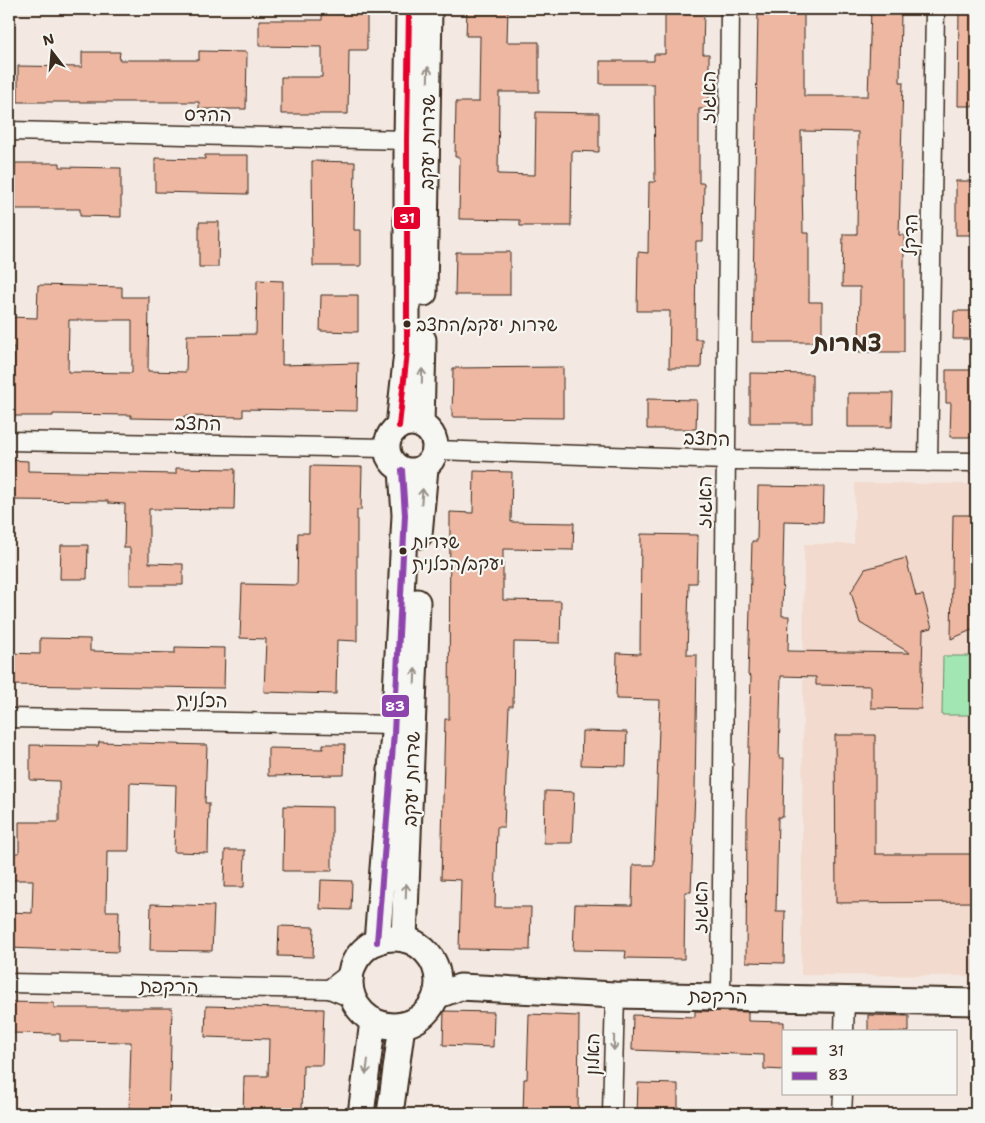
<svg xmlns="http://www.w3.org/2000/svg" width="985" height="1123" font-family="'Shantell Sans','Playpen Sans Hebrew',sans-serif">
<rect width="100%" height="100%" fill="#f4e9e2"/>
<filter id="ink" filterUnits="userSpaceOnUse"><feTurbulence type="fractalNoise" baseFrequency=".02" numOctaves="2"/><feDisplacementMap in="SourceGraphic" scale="10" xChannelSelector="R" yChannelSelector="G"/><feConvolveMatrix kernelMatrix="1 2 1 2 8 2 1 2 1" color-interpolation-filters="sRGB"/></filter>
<g filter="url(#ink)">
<!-- built -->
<polygon fill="#f2dace" points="855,483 976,484 976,976 801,975 804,544 854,544"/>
<!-- green -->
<polygon fill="#a2e7b3" stroke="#6e8868" points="943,656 976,656 976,715 942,715"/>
<!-- building -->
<g fill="#edb7a1" stroke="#3b2a1e" fill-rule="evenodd">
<polygon points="322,9 367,9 367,50 349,50 348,114 281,114 281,77 322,77 322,47 259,46 259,20 322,20"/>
<polygon points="467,9 508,9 507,42 539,42 539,92 499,92 498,174 535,175 536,112 599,113 599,152 572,151 571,226 520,226 520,220 459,219 460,157 455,157 456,102 479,102 480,36 466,36"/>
<polygon points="665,9 704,9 703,54 709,54 709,109 699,109 699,183 704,183 703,241 696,241 695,339 702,339 701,368 669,368 670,311 637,311 638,252 648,253 649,182 655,182 654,84 600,84 600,61 654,61 654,54 665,54"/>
<polygon points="871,9 901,9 900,82 903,82 899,235 904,235 904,352 859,352 860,287 842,287 843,234 857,234 858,132 801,131 803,233 809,233 809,302 822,302 822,342 752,342 758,10 804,10 804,96 868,96"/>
<polygon points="959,9 976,9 976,106 958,106"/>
<polygon points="199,51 247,52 246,109 199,109 199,102 18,102 18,66 82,67 82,52 120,52 119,60 199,60"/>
<polygon points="205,155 248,155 248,194 155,192 155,158 205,159"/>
<polygon points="312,161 355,162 354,230 361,230 361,266 313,266"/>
<polygon points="15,163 60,163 60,167 121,168 121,217 80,216 80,209 14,209"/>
<rect x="956" y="181" width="20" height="54"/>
<polygon points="199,222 219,222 218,267 199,267"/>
<polygon points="456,252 510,252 510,295 455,295"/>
<path d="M257 280 283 281 282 365 358 363 357 411 243 409V417L184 416V419L131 418V415L53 414V416H13L14 347H9V317L37 318 38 285 122 287V297H149L148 371 186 372 187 335 256 334ZM69 320H132V373L68 372Z"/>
<polygon points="321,295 358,295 358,332 320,331"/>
<polygon points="954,311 976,311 976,339 953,339"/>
<polygon points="563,367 563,418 452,417 453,368"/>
<polygon points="946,370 976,370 976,437 950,437 951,403 946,403"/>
<polygon points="750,373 812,374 812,423 750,423"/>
<polygon points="848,393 893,393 892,427 848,427"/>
<polygon points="647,399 697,400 696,429 647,429"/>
<polygon points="9,460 28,461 28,471 176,474 176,468 235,469 234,510 149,509 149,563 183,564 183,585 130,585 130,548 124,548 125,504 108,503 108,501 9,500"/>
<polygon points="310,466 362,467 361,510 357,510 357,641 337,640 336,694 264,692 266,639 240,638 242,584 297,585 298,533 309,533"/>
<polygon points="474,471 512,472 511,522 574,523 573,550 503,549 503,600 561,601 560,643 514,642 513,706 509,706 504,827 497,827 495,907 531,907 530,950 459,949 461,880 441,879 445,719 449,719 450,512 473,513"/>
<polygon points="758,486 824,487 823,522 784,521 782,616 789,616 788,651 910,653 860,623 851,592 865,569 906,558 916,596 923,595 932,628 923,630 921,709 871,708 871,686 816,685 816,677 781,676 779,758 784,758 783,817 778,817 776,911 785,911 784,963 746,962 747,816 751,676 748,675 752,541 757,541"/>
<polygon points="953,515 976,515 976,628 951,639"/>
<polygon points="641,534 698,535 697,583 689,583 687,655 697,655 695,792 691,892 685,892 684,959 625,958 626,951 573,950 575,904 632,905 633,865 654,865 660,700 616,699 617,653 640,654"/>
<polygon points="61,545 88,545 87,579 60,579"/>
<polygon points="40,638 90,639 90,651 175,653 175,647 225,648 224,688 9,685 9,653 40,654"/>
<polygon points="582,731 627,732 626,766 581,765"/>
<polygon points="835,735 875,735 875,854 976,854 976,902 836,903"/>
<polygon points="99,742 207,745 205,803 209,803 208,853 174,852 176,785 130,783 129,851 107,851 106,911 119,911 118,952 9,948 9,912 32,913 33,880 9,880 9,853 19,853 19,822 59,822 59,781 30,780 30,745 98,746"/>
<polygon points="323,744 345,744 344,775 268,776 268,748 323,749"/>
<polygon points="545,791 574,792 572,843 544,843"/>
<polygon points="284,806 332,807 332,871 283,871"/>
<polygon points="225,850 245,850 244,887 224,887"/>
<polygon points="321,880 352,881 351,910 320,909"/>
<polygon points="151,904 214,906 212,951 150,950"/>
<polygon points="279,926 314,927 313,957 278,956"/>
<polygon points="9,1002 54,1003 54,1008 172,1008 169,1114 129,1114 131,1042 60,1041 60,1034 9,1033"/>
<polygon points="206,1006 324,1009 322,1065 303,1065 302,1114 243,1114 244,1076 268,1076 269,1039 205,1037"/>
<polygon points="444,1011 494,1012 493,1047 443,1045"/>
<polygon points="695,1011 748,1012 748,1021 784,1022 784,1070 764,1069 764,1055 632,1050 633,1015 695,1017"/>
<polygon points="529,1014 579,1016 578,1114 523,1114 524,1079 527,1079"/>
<polygon points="868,1015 909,1016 909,1032 868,1032"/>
<polygon points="638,1083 678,1084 678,1114 637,1114"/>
</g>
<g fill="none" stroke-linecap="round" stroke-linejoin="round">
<defs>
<g id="street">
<polyline points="9,131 407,140"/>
<polyline points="9,441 387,448"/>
<polyline points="436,450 726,460 976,462"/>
<polyline points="928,462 935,9"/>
<polyline points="9,718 394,725"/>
<polyline points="9,983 329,989 354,999"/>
<polyline points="329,989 351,972"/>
<polyline points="721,996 730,9"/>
<polyline points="844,1032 845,999"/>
<polyline points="612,1114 615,995"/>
<polyline points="842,1114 843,1094"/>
</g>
<g id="secondary">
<polyline points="424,293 429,9"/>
<circle cx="411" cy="447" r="24"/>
<polyline points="421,425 423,340"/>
<polyline points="399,426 407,352 407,140 409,9"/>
<polyline points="419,535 425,468"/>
<circle cx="394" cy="982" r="44"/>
<polyline points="404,939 417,602"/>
<polyline points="377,942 394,733 405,515 402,470"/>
<polyline points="436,996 460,987 615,995 976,1002"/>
<polyline points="361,1114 373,1021"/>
<polyline points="390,1114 402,1025"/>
</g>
</defs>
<!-- street casing -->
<use href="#street" stroke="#3b2a1e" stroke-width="21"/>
<!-- secondary casing -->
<use href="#secondary" stroke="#3b2a1e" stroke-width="29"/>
<!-- street -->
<use href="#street" stroke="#f6f6f2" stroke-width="18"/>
<!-- secondary -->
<use href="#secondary" stroke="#f6f6f2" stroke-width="25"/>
<defs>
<polyline id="bus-1" points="399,426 407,352 407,140 409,9"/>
<polyline id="bus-2" points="377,942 394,733 405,515 402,470"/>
</defs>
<!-- bus-1 casing -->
<use href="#bus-1" stroke="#f6f6f2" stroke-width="10"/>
<!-- bus-2 casing -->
<use href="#bus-2" stroke="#f6f6f2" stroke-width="10"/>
<!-- bus-1 -->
<use href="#bus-1" stroke="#e4002b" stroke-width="6"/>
<!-- bus-2 -->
<use href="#bus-2" stroke="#8e44ad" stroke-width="6"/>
</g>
<!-- one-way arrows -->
<defs><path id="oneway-shaft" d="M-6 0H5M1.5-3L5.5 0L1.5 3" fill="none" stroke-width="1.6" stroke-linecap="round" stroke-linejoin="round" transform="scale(1.25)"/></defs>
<g stroke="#989088">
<use href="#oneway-shaft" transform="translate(428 74) rotate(-89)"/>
<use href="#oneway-shaft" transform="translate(422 376) rotate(-89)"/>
<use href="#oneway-shaft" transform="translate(422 496) rotate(-85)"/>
<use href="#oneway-shaft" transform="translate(415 676) rotate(-88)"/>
<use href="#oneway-shaft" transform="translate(406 891) rotate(-88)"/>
<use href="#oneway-shaft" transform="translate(614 1043) rotate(91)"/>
<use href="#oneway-shaft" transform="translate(367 1067) rotate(97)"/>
</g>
</g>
<!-- markers -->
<g fill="#3b2a1e" stroke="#f6f6f2" stroke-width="2">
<circle cx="407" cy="324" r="4.5"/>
<circle cx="403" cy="551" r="4.5"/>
</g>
<g text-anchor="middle" stroke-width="4.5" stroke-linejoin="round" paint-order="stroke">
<!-- bus labels -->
<g font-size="18" fill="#3b2a1e" stroke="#f6f6f2" text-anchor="start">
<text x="416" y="331">שדרות יעקב/החצב</text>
<text x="412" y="548">שדרות<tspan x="412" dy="22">יעקב/הכלנית</tspan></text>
</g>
<!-- street labels -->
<g font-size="19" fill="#3b2a1e" stroke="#f6f6f2">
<text transform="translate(708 97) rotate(-89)" y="7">האגוז</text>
<text transform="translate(208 114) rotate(1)" y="7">ההדס</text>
<text transform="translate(427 142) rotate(-89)" y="7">שדרות יעקב</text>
<text transform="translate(910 235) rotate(-89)" y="7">הדקל</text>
<text transform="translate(198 423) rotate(1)" y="7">החצב</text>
<text transform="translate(707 438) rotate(2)" y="7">החצב</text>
<text transform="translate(704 502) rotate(-89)" y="7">האגוז</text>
<text transform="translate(202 700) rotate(1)" y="7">הכלנית</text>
<text transform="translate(411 779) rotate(-88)" y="7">שדרות יעקב</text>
<text transform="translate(700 907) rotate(-89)" y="7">האגוז</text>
<text transform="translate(169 986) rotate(1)" y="7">הרקפת</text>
<text transform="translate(718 996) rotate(1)" y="7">הרקפת</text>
<text transform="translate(592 1054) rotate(-89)" y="7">האלון</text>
</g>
<!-- district labels -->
<g font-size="24" font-weight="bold" fill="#3b2a1e" stroke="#f6f6f2">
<text x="847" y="351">צמרות</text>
</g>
</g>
<g stroke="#f6f6f2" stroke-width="2">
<rect x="393" y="206" width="28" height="24" rx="5" fill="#e4002b"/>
<rect x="381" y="694" width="29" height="24" rx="5" fill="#8e44ad"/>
</g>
<g font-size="14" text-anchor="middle" font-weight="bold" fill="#fff">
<text x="407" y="223">31</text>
<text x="395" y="711">83</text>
</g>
<!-- margin -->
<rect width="985" height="1123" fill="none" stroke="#f6f6f2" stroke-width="30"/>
<rect x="15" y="15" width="955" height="1093" fill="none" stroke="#3b2a1e" stroke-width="2" filter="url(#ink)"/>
<!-- legend -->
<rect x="782" y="1030" width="175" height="65" fill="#f6f6f2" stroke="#aba49d"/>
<rect x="792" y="1047" width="25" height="8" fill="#e4002b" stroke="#aba49d"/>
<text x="828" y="1056" font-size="15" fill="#3b2a1e">31</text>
<rect x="792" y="1072" width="25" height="8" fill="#8e44ad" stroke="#aba49d"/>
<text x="828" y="1080" font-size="15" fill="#3b2a1e">83</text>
<!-- north arrow -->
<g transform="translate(52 52) rotate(344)" stroke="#f6f6f2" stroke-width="4" paint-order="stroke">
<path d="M0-4L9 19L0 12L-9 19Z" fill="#3b2a1e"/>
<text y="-8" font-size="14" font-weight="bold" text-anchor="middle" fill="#3b2a1e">N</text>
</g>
</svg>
